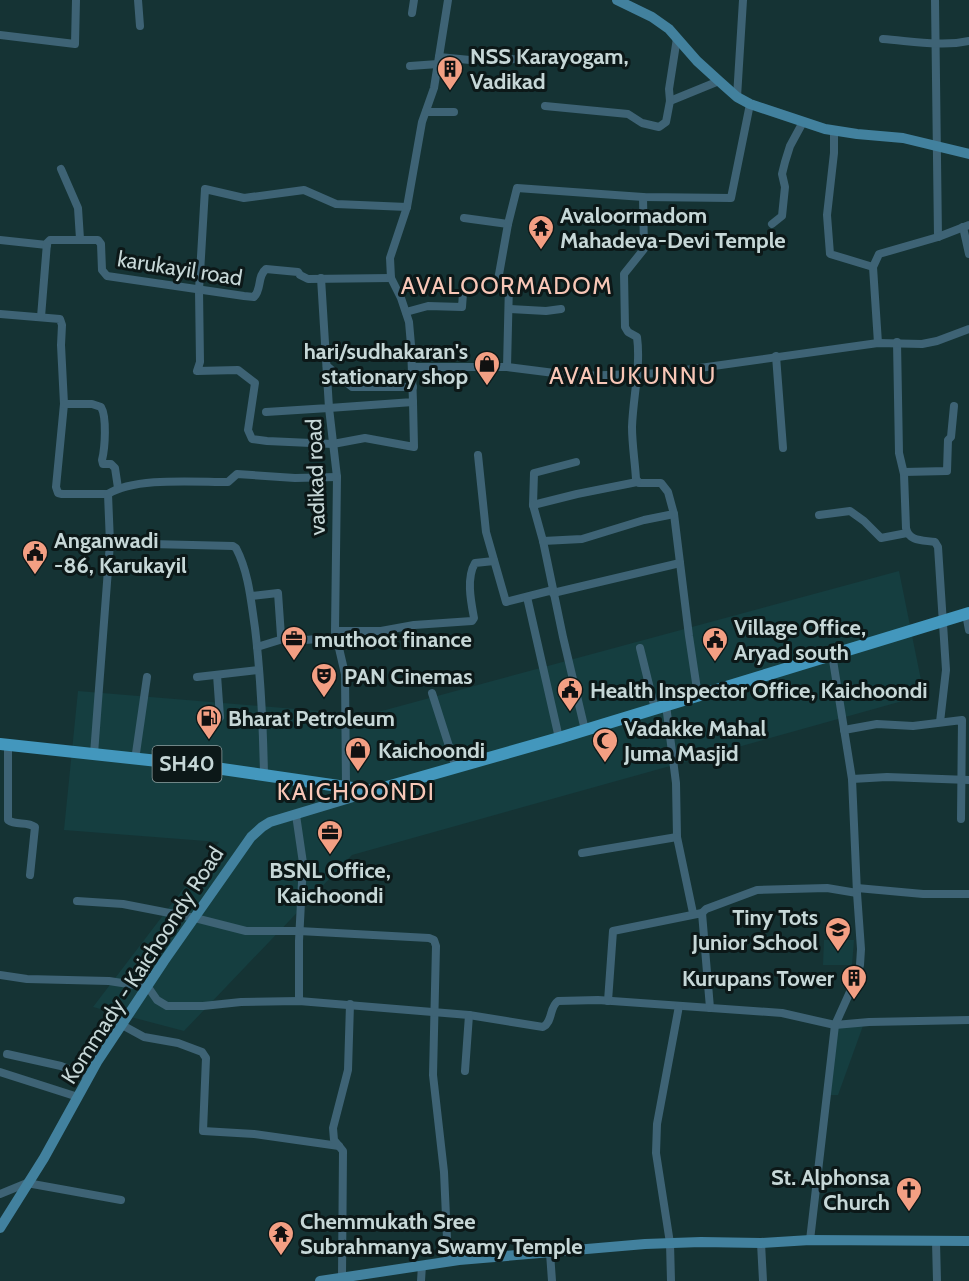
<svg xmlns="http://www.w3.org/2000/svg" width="969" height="1281" font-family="Cabin,sans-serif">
<rect width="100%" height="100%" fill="#153334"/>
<!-- built -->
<g fill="#153e40">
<polygon points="899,571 924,695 352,855 184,1031 93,1007 219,842 64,830 78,691 367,715"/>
<polygon points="824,940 854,940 852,965 823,965"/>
<polygon points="864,1023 838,1095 826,1095 833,1026"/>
</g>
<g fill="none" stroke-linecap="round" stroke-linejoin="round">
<!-- street -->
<g stroke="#3e6375" stroke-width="8">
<polyline points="138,0 140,26"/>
<polyline points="935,0 938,237"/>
<polyline points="412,13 414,0"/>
<polyline points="0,35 75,44 76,0"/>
<path d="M883 39C911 41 942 47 969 41"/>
<polyline points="439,57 470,60 526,59"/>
<polyline points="410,66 438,64"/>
<polyline points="737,97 743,0"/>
<polyline points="670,101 719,81"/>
<polyline points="545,106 628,114 642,123 659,127 666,122 670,101 669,89 677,38"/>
<polyline points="426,112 454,112"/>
<polyline points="834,130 834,153 827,215 830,254 873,267"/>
<polyline points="61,169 78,208 80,239"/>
<path d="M643 197 644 249 624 274 625 327 628 332 637 337C641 366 633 397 632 427 632 444 635 462 636 479L639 483H661L668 492 674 514 689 636 698 696"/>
<polyline points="407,207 336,204 304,190 244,198 205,189 199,290 200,362 197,371 238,370 255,383 248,430 252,439 267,441 333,444 365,438 414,447 413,402"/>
<polyline points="464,218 508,224 498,280 499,283 509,284 507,367"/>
<polyline points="508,224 517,188 643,197 731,198 750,104"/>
<polyline points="772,224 782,216 785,187 782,174 785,162 790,146 803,122"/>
<polyline points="963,227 969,254"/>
<polyline points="0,240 47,245"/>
<polyline points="510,309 546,311 561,309"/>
<polyline points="406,312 428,306 462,307 463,293"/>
<polyline points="0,314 60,319 62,325 61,345 64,404 56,487 58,493 62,494 108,494"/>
<path d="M41 317 47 243 50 240H98L101 244 102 270 107 276 244 296 254 297C262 289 257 276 266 269L298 272 300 275 308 279 391 278"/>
<path d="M897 342 899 453 904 474 906 528C909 542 923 540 935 542L938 547 946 670 940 722"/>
<polyline points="878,343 873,267 879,254 938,237 969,225"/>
<polyline points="776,356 783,448"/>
<polyline points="327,366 352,387 413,387"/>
<polyline points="412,367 507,367 578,376 664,373 878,343 922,344 937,341 969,329"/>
<path d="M64 404H92L101 407C107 417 105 448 102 460L103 464H111L115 468 118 488"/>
<polyline points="266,412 329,408 321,278"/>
<polyline points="478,455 486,532 506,602 553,590"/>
<polyline points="904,472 947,471 948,440 951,437 954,406"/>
<polyline points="533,505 534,473 576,462"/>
<polyline points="819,515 850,511 864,521 881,538 907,533"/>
<polyline points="543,541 582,539 644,520 674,514"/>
<path d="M110 543 233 546 236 548C249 573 251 602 255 628 261 678 263 725 264 775"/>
<polyline points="553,593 680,563"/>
<path d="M251 596 278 593 281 636 283 639C297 643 320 637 337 638"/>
<polyline points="527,597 559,738"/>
<polyline points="966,614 969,630"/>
<path d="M335 631H381L414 625 472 621 474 618C471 602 466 578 475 563L494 561"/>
<polyline points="257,647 283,639"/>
<polyline points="640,648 655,709"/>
<polyline points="217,675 220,717"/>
<polyline points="197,677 259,670"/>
<polyline points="432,693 456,768"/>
<polyline points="666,705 676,783 677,837 693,913"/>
<polyline points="585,730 563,637 543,541 533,505 577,494 637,482"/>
<polyline points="844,730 877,724 913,726 962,720 961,819"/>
<path d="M8 745V820C16 826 27 821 35 827L30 875"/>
<path d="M94 754 110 543 108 494C135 477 194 482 228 482L237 474 295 478 337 477"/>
<polyline points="135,760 147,677"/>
<polyline points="852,779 887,777 969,780"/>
<polyline points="346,787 345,674 335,631 337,477 329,408 413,402 411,345 409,322 401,298 391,278 390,258 407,207 422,122 434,88 448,0"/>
<polyline points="296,815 303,863 299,941 299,1001"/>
<polyline points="582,853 677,837"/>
<polyline points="857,888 923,894 969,894"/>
<polyline points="77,901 123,904 195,918 246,931 299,931 429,938 434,940 436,946 433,1075 444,1172 448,1261"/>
<polyline points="702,913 706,909 757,890 827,888 857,893"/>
<path d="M0 975 27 979 109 981 148 987 157 1000 167 1006H203L241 1002 299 1001 469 1015 543 1027C553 1022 549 1007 558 1001L598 1000 782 1013 835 1025 869 1022 969 1020"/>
<polyline points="608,1001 613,931 702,913 710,1008"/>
<polyline points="122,1025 144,1037 178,1043 202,1052 206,1058 203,1131 254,1134 339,1146"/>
<polyline points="7,1054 61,1066 89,1077"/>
<polyline points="465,1071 469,1015"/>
<polyline points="0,1072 78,1097"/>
<polyline points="0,1194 27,1183 121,1200"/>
<polyline points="810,1240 835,1025 854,983 860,965 861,949 857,893 852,779 832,654"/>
<polyline points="936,1242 937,1281"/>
<polyline points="761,1243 763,1281"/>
<polyline points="550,1253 552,1281"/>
<polyline points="342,1277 343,1151 334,1140 333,1128 348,1070 350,1004"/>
<polyline points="421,1281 422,1265"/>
<polyline points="671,1281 670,1243 656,1153 657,1124 679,1006"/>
</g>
<!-- secondary -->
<g stroke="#42819e" stroke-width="10">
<polyline points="617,0 652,17 669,29 697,61 719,81 737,97 750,104 825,129 857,134 903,138 969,154"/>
<polyline points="0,1228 44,1158 97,1062 164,961 251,837 262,827 270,822 373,791"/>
<polyline points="320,1281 459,1260 645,1244 701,1242 761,1243 810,1240 969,1241"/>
</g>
<!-- primary -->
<polyline stroke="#4397bd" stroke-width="12" points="0,744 195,765 373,791 559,738 969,613"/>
</g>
<!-- icons -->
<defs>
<symbol id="building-pin" viewBox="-11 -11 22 30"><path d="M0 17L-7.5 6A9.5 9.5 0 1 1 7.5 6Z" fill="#f39f83" stroke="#0c1818"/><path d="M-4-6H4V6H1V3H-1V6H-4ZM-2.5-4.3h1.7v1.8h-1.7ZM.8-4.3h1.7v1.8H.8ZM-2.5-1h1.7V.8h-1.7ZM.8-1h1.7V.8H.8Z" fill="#111"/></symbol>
<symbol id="temple-pin" viewBox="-11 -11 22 30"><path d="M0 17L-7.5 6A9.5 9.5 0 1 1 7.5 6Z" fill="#f39f83" stroke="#0c1818"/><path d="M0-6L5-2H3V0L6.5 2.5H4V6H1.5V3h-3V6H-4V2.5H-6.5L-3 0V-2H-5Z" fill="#111"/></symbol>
<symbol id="shop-pin" viewBox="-11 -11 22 30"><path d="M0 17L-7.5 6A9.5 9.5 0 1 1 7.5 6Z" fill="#f39f83" stroke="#0c1818"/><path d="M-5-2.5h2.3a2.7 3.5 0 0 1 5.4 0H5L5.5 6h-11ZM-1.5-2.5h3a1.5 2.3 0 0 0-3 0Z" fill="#111"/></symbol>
<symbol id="civic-pin" viewBox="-11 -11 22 30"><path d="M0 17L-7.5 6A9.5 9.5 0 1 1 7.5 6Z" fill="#f39f83" stroke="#0c1818"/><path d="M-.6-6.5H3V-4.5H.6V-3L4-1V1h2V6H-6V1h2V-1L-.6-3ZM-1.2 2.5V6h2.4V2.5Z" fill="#111"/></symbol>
<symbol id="office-pin" viewBox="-11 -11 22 30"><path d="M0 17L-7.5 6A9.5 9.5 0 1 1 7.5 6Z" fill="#f39f83" stroke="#0c1818"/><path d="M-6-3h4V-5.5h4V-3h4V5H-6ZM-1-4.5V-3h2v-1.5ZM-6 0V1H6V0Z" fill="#111"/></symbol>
<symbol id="theatre-pin" viewBox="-11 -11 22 30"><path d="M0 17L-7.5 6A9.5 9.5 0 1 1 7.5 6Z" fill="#f39f83" stroke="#0c1818"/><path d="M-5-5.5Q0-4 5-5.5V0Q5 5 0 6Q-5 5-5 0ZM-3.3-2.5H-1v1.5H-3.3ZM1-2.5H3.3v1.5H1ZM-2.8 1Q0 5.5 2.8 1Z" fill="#111"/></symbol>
<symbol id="fuel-pin" viewBox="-11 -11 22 30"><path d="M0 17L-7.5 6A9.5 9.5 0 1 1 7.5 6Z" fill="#f39f83" stroke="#0c1818"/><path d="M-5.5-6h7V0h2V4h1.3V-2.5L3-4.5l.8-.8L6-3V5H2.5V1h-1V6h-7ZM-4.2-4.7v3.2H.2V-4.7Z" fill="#111"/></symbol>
<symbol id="mosque-pin" viewBox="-11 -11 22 30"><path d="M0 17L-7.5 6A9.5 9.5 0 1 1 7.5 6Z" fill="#f39f83" stroke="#0c1818"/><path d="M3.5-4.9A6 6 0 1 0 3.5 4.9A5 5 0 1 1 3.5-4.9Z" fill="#111"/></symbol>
<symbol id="school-pin" viewBox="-11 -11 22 30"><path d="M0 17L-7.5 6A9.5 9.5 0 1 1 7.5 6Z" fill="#f39f83" stroke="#0c1818"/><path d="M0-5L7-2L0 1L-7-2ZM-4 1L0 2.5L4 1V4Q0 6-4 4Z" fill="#111"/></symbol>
<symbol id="church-pin" viewBox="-11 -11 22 30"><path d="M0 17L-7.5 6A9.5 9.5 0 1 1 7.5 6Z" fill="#f39f83" stroke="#0c1818"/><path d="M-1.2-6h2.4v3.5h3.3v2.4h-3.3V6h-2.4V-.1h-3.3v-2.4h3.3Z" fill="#111"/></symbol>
</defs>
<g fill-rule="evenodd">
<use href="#building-pin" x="435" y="54" width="30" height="40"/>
<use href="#temple-pin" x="526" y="213" width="30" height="40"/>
<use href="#shop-pin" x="472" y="349" width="30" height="40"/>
<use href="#civic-pin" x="20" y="538" width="30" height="40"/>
<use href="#office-pin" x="279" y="624" width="30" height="40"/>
<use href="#civic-pin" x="700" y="625" width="30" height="40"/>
<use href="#theatre-pin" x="309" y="661" width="30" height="40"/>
<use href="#civic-pin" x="555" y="675" width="30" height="40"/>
<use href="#fuel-pin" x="194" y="703" width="30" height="40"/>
<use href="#mosque-pin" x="590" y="726" width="30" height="40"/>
<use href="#shop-pin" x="343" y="735" width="30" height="40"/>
<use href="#office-pin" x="315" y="818" width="30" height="40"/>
<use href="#school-pin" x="823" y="915" width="30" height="40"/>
<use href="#building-pin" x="839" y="963" width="30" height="40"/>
<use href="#church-pin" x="894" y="1175" width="30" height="40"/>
<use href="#temple-pin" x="266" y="1219" width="30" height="40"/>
</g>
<g text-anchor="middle" stroke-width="6" stroke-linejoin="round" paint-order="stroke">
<!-- shield labels -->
<rect fill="#0c1818" stroke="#8e9e9e" stroke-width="1.5" x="152.5" y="746" width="69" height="36" rx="4.5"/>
<g font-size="21" font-weight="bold" fill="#c6d7d7">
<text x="187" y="771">SH40</text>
</g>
<!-- poi labels -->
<g font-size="22" font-weight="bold" fill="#c6d7d7" stroke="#0c1818" text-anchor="start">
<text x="470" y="64">NSS Karayogam,<tspan x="470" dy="25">Vadikad</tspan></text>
<text x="560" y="223">Avaloormadom<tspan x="560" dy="25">Mahadeva-Devi Temple</tspan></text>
<text x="468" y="359" text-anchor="end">hari/sudhakaran's<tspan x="468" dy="25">stationary shop</tspan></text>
<text x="54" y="548">Anganwadi<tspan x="54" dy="25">-86, Karukayil</tspan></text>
<text x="734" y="635">Village Office,<tspan x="734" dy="25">Aryad south</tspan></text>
<text x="314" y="647">muthoot finance</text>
<text x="344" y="684">PAN Cinemas</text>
<text x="590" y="698">Health Inspector Office, Kaichoondi</text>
<text x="228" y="726">Bharat Petroleum</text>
<text x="624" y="736">Vadakke Mahal<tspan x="624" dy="25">Juma Masjid</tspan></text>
<text x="378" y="758">Kaichoondi</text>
<text x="330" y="878" text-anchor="middle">BSNL Office,<tspan x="330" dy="25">Kaichoondi</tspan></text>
<text x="818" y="925" text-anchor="end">Tiny Tots<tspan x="818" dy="25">Junior School</tspan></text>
<text x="834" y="986" text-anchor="end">Kurupans Tower</text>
<text x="890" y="1185" text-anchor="end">St. Alphonsa<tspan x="890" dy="25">Church</tspan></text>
<text x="300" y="1229">Chemmukath Sree<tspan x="300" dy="25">Subrahmanya Swamy Temple</tspan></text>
</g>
<!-- street labels -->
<g font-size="22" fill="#c6d7d7" stroke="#0c1818">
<text transform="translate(180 268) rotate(9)" y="8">karukayil road</text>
<text transform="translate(315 477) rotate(-92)" y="8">vadikad road</text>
<text transform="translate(142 965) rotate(-57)" y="8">Kommady - Kaichoondy Road</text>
</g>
<!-- neighbourhood labels -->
<g font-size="24" letter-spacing="1.5" fill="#f8c7b7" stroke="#0c1818">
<text x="507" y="294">AVALOORMADOM</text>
<text x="633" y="384">AVALUKUNNU</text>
<text x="356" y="800">KAICHOONDI</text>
</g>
</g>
</svg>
